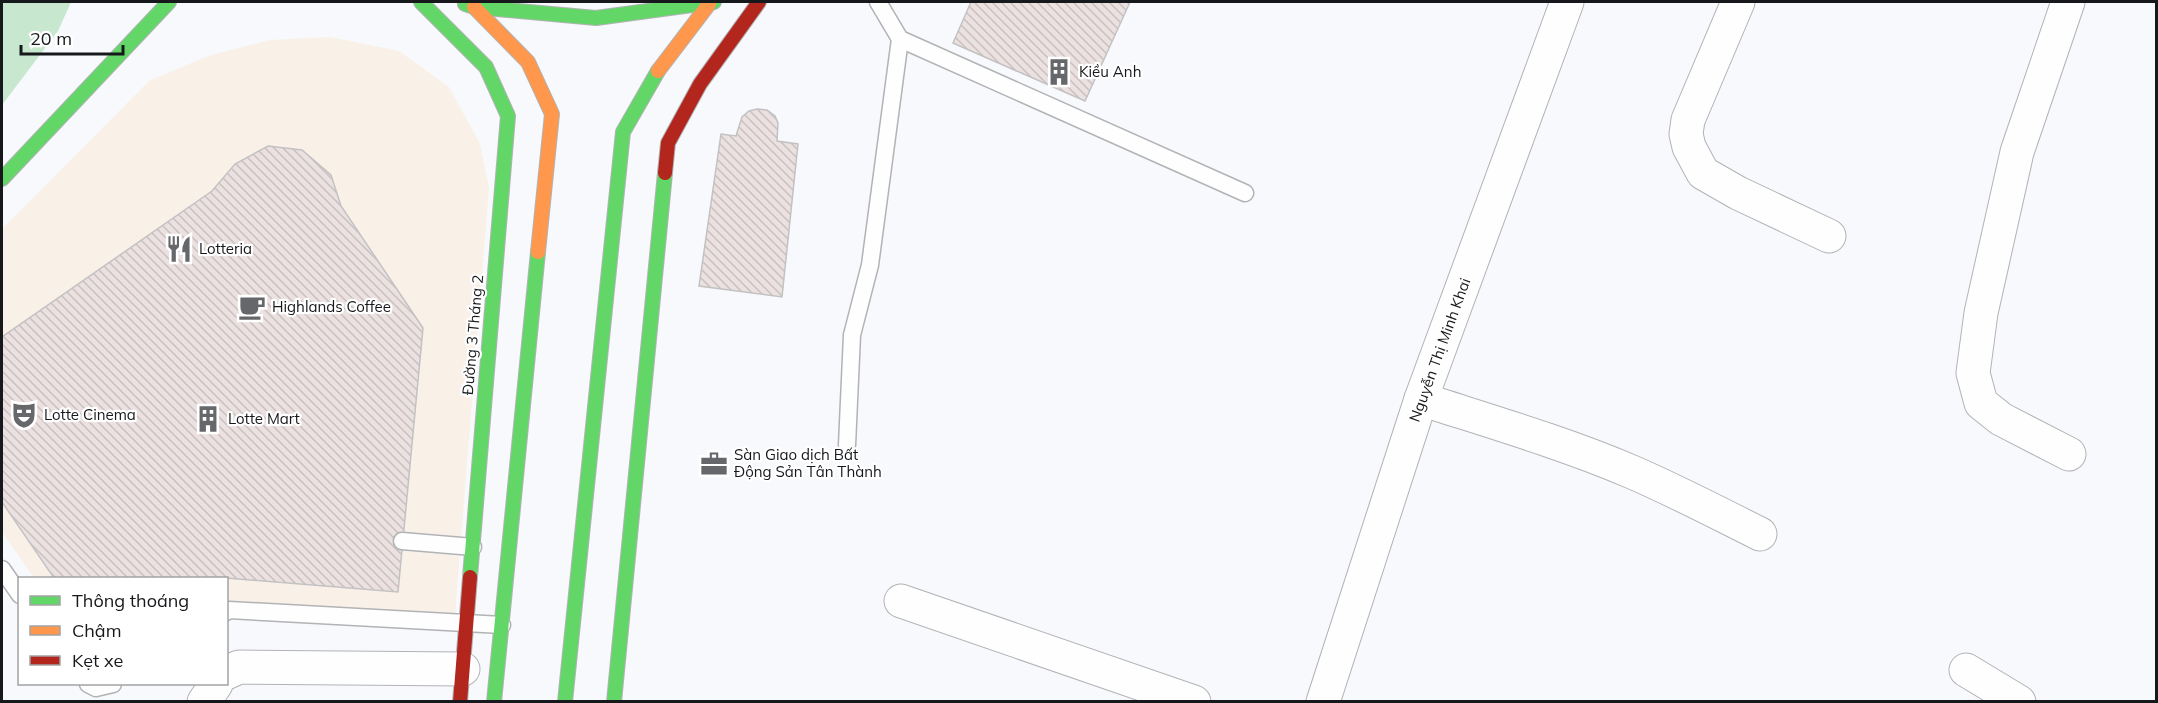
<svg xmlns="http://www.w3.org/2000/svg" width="2158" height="703" font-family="Mulish,sans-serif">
<defs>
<pattern id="building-back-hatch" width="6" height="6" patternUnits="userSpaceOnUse" patternTransform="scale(1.5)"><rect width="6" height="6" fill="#ece1e1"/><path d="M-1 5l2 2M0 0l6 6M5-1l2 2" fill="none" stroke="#cac0c0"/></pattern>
</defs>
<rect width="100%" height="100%" fill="#f7f9fc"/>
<!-- commercial -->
<polygon fill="#f9f1e8" points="330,37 399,51 449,87 480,144 489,188 455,615 227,601 226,578 34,578 2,532 2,229 149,81 208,56 270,40"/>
<!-- green -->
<polygon fill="#c7e7cf" points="2,2 71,2 58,31 2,105"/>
<!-- building -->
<g fill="url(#building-back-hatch)" stroke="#c3c2c3" stroke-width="1.5">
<polygon points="971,2 1130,2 1085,101 953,43"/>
<polygon points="757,109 767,110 775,116 778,123 777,141 798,144 782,297 699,286 721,134 736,136 742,117 749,111"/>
<polygon points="268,146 302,150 331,175 341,206 423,328 398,592 226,578 54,578 2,502 2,337 212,191 235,164"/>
</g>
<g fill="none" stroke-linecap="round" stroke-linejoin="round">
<defs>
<g id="lane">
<polyline points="878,2 900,39 1245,193"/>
<polyline points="847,445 852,335 870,265 900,39"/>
<polyline points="402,541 473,547"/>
<polyline points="2,569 20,595"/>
<polyline points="226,612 229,610 502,625"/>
<polyline points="88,684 96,688 113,684"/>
</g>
<g id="street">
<polyline points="1738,2 1688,120 1686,134 1689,147 1703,173 1738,193 1829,236"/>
<polyline points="2068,2 2017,152 1981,313 1973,373 1981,403 2001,419 2069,454"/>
<path d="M1421 399C1492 422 1564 443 1632 472 1676 491 1718 513 1760 534"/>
<polyline points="901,601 1194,702"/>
<polyline points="1966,670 2019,702"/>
<polyline points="226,673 239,667 463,669"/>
<polyline points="204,702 216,684"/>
<polyline points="1323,702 1421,399 1567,2"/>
</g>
<g id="fast">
<polyline points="421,2 486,67 508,116 470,577"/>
<polyline points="465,4 474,7 596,18 714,2"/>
<polyline points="2,179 169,2"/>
<polyline points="494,702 538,252"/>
<polyline points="565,702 623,132 658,71"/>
<polyline points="614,702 665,173"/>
</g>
<g id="slow">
<polyline points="474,7 528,62 552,114 538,252"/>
<polyline points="658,71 709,4"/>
</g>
<g id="jam">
<polyline points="665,173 668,143 700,84 759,2"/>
<polyline points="460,702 470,577"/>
</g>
</defs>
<!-- lane casing -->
<use href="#lane" stroke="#b1b3b5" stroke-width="19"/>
<!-- street casing -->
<use href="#street" stroke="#b1b3b5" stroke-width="35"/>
<!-- fast casing -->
<use href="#fast" stroke="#b1b3b5" stroke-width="16"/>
<!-- slow casing -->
<use href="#slow" stroke="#b1b3b5" stroke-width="16"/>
<!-- jam casing -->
<use href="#jam" stroke="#b1b3b5" stroke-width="16"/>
<!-- lane -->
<use href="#lane" stroke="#fefeff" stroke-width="16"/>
<!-- street -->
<use href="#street" stroke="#fefeff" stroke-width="33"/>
<!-- fast -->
<use href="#fast" stroke="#63d668" stroke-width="14"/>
<!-- slow -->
<use href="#slow" stroke="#ff974d" stroke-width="14"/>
<!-- jam -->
<use href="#jam" stroke="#b3261e" stroke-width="14"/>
</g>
<!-- icons -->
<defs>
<symbol id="building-bare" viewBox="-9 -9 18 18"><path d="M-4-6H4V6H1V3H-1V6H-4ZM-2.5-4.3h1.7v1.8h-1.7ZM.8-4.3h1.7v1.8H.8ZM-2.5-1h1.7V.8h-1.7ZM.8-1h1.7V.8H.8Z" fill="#65676a" stroke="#fff" stroke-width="2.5" paint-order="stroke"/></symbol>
<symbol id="restaurant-bare" viewBox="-9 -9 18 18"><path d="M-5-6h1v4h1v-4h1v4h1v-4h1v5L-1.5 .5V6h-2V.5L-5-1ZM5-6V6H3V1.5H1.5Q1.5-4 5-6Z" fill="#65676a" stroke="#fff" stroke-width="2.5" paint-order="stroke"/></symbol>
<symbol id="cafe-bare" viewBox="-9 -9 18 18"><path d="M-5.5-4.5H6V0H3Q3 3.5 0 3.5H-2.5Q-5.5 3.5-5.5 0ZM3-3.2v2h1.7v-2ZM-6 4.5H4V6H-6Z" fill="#65676a" stroke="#fff" stroke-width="2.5" paint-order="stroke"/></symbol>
<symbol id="theatre-bare" viewBox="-9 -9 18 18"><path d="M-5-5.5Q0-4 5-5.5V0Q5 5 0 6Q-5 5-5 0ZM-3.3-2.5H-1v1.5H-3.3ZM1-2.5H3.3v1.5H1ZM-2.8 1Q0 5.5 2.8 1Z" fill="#65676a" stroke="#fff" stroke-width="2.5" paint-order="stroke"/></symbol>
<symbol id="office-bare" viewBox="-9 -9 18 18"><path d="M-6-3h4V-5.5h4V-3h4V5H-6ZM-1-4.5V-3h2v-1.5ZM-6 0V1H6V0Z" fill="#65676a" stroke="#fff" stroke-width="2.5" paint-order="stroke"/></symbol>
</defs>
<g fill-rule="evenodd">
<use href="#building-bare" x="1040" y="53" width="38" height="38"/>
<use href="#restaurant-bare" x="160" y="230" width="38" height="38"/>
<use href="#cafe-bare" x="233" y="288" width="38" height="38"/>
<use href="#theatre-bare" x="5" y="396" width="38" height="38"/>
<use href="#building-bare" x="189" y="400" width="38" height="38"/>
<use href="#office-bare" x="695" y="445" width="38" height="38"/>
</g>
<g text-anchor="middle" stroke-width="4.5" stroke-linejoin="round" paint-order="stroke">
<!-- poi labels -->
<g font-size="15" fill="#17181b" stroke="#fff" text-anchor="start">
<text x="1079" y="77">Kiều Anh</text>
<text x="199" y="254">Lotteria</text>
<text x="272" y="312">Highlands Coffee</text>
<text x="44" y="420">Lotte Cinema</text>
<text x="228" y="424">Lotte Mart</text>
<text x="734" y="460">Sàn Giao dịch Bất<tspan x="734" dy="17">Động Sản Tân Thành</tspan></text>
</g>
<!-- street labels -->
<g font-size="15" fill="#17181b" stroke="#fff">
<text transform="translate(473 335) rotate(-85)" y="5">Đường 3 Tháng 2</text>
<text transform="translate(1440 350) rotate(-70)" y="5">Nguyễn Thị Minh Khai</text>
</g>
</g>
<!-- border -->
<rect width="2158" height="703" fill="none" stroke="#17181b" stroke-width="6"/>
<!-- legend -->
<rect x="18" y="577" width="210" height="108" fill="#ffffff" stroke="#a2a3a4" stroke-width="1.5"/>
<rect x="30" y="596" width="30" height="9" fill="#63d668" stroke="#a2a3a4" stroke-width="1.5"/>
<text x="72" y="607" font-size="18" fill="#17181b">Thông thoáng</text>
<rect x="30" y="626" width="30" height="9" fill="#ff974d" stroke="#a2a3a4" stroke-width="1.5"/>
<text x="72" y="637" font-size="18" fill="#17181b">Chậm</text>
<rect x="30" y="656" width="30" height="9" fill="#b3261e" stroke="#a2a3a4" stroke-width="1.5"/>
<text x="72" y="667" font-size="18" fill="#17181b">Kẹt xe</text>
<!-- scale -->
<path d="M21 45v9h102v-9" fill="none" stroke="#17181b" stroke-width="3"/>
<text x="30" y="45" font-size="18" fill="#17181b" stroke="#ffffff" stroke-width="4.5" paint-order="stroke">20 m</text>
</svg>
